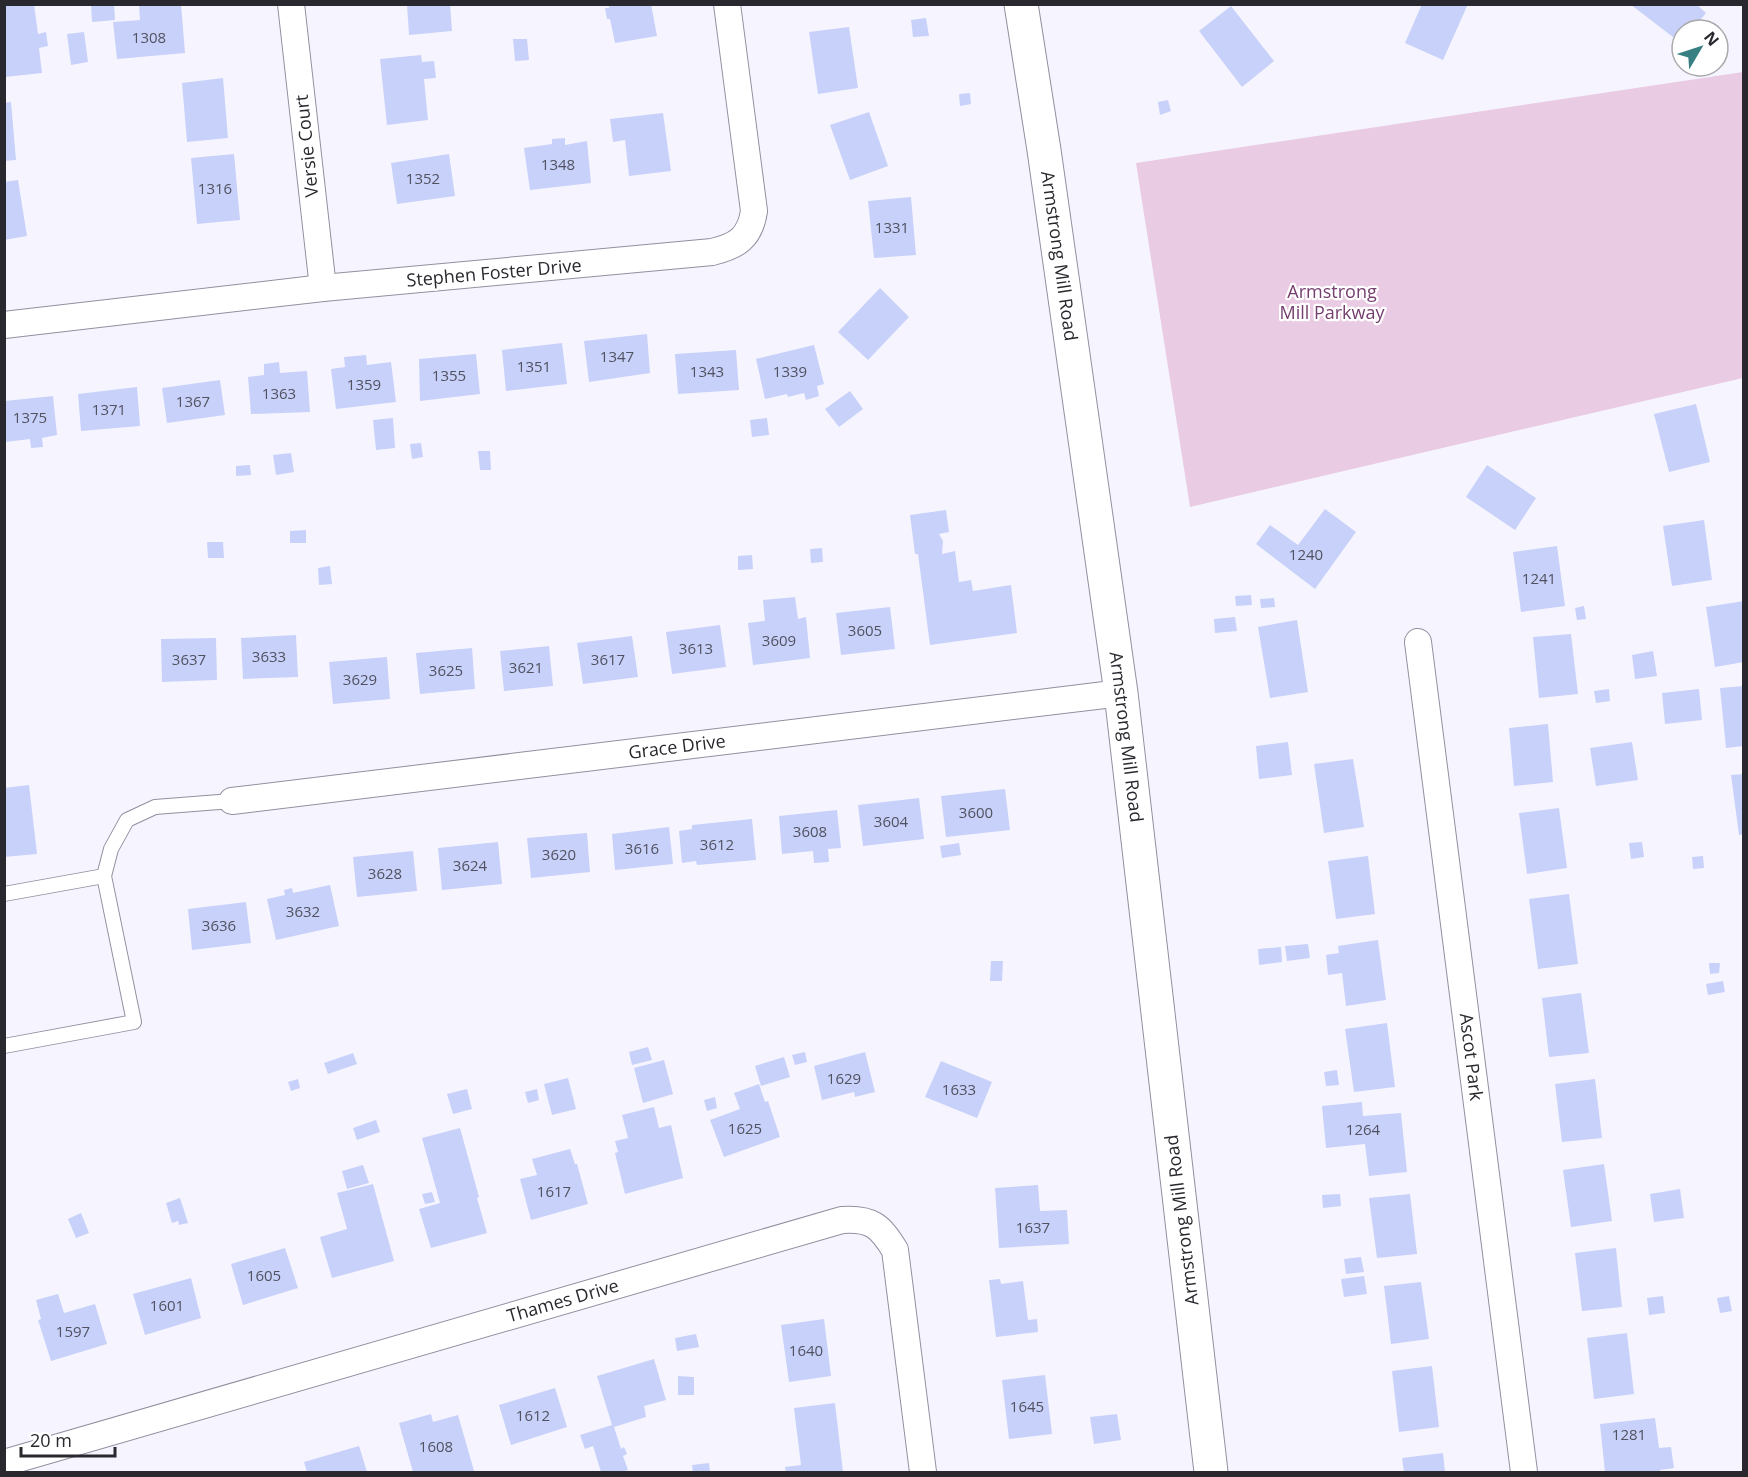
<svg xmlns="http://www.w3.org/2000/svg" width="1748" height="1477" font-family="'Open Sans',sans-serif">
<rect width="100%" height="100%" fill="#f6f5ff"/>
<!-- green -->
<polygon fill="#e9cce4" points="1743,72 1743,378 1190,507 1136,163"/>
<!-- building -->
<g fill="#c8d1f9">
<polygon points="5,4 34,4 38,34 46,32 48,46 39,48 42,73 5,77"/>
<polygon points="91,4 114,4 115,20 92,22"/>
<polygon points="139,4 181,4 185,53 117,59 113,22 140,20"/>
<polygon points="407,4 450,4 452,31 409,35"/>
<polygon points="609,4 651,4 657,36 615,43 610,19 607,19 605,8 609,8"/>
<polygon points="1422,4 1468,4 1443,60 1405,43"/>
<polygon points="1630,4 1696,4 1706,13 1692,30 1682,30 1682,44"/>
<polygon points="1231,6 1274,61 1242,87 1199,31"/>
<polygon points="926,18 929,36 913,37 911,20"/>
<polygon points="849,27 858,88 818,94 809,32"/>
<polygon points="84,32 88,62 71,65 67,34"/>
<polygon points="513,39 527,39 529,60 515,61"/>
<polygon points="421,55 422,62 434,61 436,78 424,79 428,120 387,125 380,59"/>
<polygon points="223,78 228,138 187,142 182,83"/>
<polygon points="970,93 971,104 960,106 959,94"/>
<polygon points="1168,100 1171,111 1160,115 1158,102"/>
<polygon points="11,102 16,160 4,161 4,103"/>
<polygon points="869,112 888,166 850,180 830,125"/>
<polygon points="663,113 671,171 629,176 625,140 613,142 610,119"/>
<polygon points="565,138 565,145 587,141 591,183 530,190 524,148 552,144 552,139"/>
<polygon points="234,154 240,220 197,224 191,158"/>
<polygon points="449,154 455,196 397,204 391,163"/>
<polygon points="18,180 27,236 4,240 4,182"/>
<polygon points="911,197 916,255 874,258 868,201"/>
<polygon points="880,288 909,317 868,360 838,332"/>
<polygon points="647,334 650,373 589,382 584,341"/>
<polygon points="562,343 567,384 506,391 502,350"/>
<polygon points="814,345 824,384 817,386 819,396 806,400 804,393 788,397 787,394 765,399 756,359"/>
<polygon points="736,350 739,390 678,394 675,354"/>
<polygon points="476,354 480,394 420,401 419,359"/>
<polygon points="366,355 367,365 391,362 396,402 336,409 331,369 345,367 344,357"/>
<polygon points="279,362 280,373 307,371 310,412 251,414 248,377 264,375 264,364"/>
<polygon points="220,380 225,415 167,423 162,388"/>
<polygon points="137,387 140,426 81,431 78,394"/>
<polygon points="850,391 863,409 839,427 825,409"/>
<polygon points="53,396 57,435 42,438 43,447 31,448 30,439 5,442 5,401"/>
<polygon points="1696,404 1710,462 1669,472 1654,414"/>
<polygon points="393,418 395,448 376,450 373,420"/>
<polygon points="767,418 769,435 752,437 750,420"/>
<polygon points="421,443 423,457 412,459 410,444"/>
<polygon points="478,451 490,451 491,470 480,470"/>
<polygon points="291,453 294,472 276,475 273,455"/>
<polygon points="250,465 251,475 236,476 236,466"/>
<polygon points="1487,465 1536,498 1515,530 1466,497"/>
<polygon points="1325,509 1356,532 1315,589 1256,544 1270,525 1298,545"/>
<polygon points="946,510 949,532 939,534 943,541 942,554 955,551 959,582 971,580 973,591 1011,585 1017,633 930,645 918,554 915,554 910,515"/>
<polygon points="1704,520 1712,580 1672,586 1663,526"/>
<polygon points="306,530 306,543 290,543 290,531"/>
<polygon points="207,542 223,542 224,558 208,558"/>
<polygon points="1557,546 1565,606 1521,612 1513,552"/>
<polygon points="822,548 823,562 811,563 810,549"/>
<polygon points="752,555 753,569 738,570 738,556"/>
<polygon points="330,566 332,584 319,585 318,568"/>
<polygon points="1251,595 1252,605 1236,606 1235,596"/>
<polygon points="795,597 798,619 806,617 810,658 753,665 748,623 765,621 763,600"/>
<polygon points="1274,598 1275,607 1261,608 1260,599"/>
<polygon points="1744,601 1744,662 1715,667 1706,607"/>
<polygon points="1584,606 1586,619 1577,620 1575,608"/>
<polygon points="890,607 895,649 841,655 836,613"/>
<polygon points="1235,617 1237,631 1215,633 1214,619"/>
<polygon points="1297,620 1308,692 1270,698 1258,627"/>
<polygon points="720,625 726,667 672,674 666,632"/>
<polygon points="1571,634 1578,694 1539,698 1533,637"/>
<polygon points="296,635 298,677 243,679 241,638"/>
<polygon points="632,636 638,677 583,684 577,643"/>
<polygon points="216,638 217,680 162,682 161,639"/>
<polygon points="549,646 553,686 504,691 500,651"/>
<polygon points="472,648 475,689 420,694 416,653"/>
<polygon points="1653,651 1657,676 1635,679 1632,655"/>
<polygon points="387,657 390,699 333,704 329,662"/>
<polygon points="1744,686 1744,746 1726,748 1720,688"/>
<polygon points="1609,689 1610,701 1596,703 1594,691"/>
<polygon points="1699,689 1702,720 1665,724 1662,693"/>
<polygon points="1548,724 1553,782 1514,786 1509,728"/>
<polygon points="1288,742 1292,775 1259,779 1256,746"/>
<polygon points="1632,742 1638,780 1596,786 1590,748"/>
<polygon points="1353,759 1364,827 1324,833 1314,764"/>
<polygon points="1744,774 1744,834 1739,835 1731,775"/>
<polygon points="29,785 37,854 4,857 4,788"/>
<polygon points="1005,789 1010,830 946,837 941,796"/>
<polygon points="919,798 924,839 863,846 858,805"/>
<polygon points="1559,808 1567,868 1527,874 1519,813"/>
<polygon points="837,810 841,848 828,849 829,862 814,863 813,851 782,854 779,816"/>
<polygon points="752,819 756,860 697,865 696,861 682,863 679,831 692,829 692,825"/>
<polygon points="669,827 673,864 615,870 612,834"/>
<polygon points="587,833 590,872 531,878 527,838"/>
<polygon points="498,842 502,884 442,890 438,848"/>
<polygon points="1642,842 1644,857 1631,859 1629,843"/>
<polygon points="959,843 961,855 942,858 940,846"/>
<polygon points="413,851 417,891 357,897 353,857"/>
<polygon points="1368,856 1375,914 1336,919 1328,861"/>
<polygon points="1703,856 1704,868 1693,869 1692,857"/>
<polygon points="330,885 339,926 276,940 267,899 285,895 284,890 292,888 293,893"/>
<polygon points="1569,894 1578,964 1538,969 1529,899"/>
<polygon points="246,902 251,943 192,950 188,909"/>
<polygon points="1378,940 1386,1000 1346,1006 1342,973 1328,975 1326,955 1339,953 1338,946"/>
<polygon points="1308,944 1310,958 1287,961 1285,946"/>
<polygon points="1281,947 1282,962 1259,965 1258,949"/>
<polygon points="991,961 1003,961 1002,981 990,981"/>
<polygon points="1709,963 1720,963 1719,973 1710,974"/>
<polygon points="1723,981 1725,992 1708,995 1706,984"/>
<polygon points="1581,993 1589,1053 1549,1057 1542,998"/>
<polygon points="1387,1023 1395,1087 1354,1092 1345,1029"/>
<polygon points="648,1047 652,1060 632,1065 629,1052"/>
<polygon points="805,1052 807,1062 795,1065 792,1055"/>
<polygon points="865,1052 875,1092 855,1097 854,1092 822,1100 814,1066"/>
<polygon points="353,1053 357,1064 328,1074 324,1063"/>
<polygon points="784,1057 790,1077 761,1086 755,1066"/>
<polygon points="664,1060 673,1094 643,1103 634,1068"/>
<polygon points="941,1061 992,1082 977,1118 925,1097"/>
<polygon points="1337,1070 1339,1085 1326,1086 1324,1072"/>
<polygon points="568,1078 576,1109 552,1115 544,1084"/>
<polygon points="298,1079 300,1088 291,1091 288,1082"/>
<polygon points="1595,1079 1602,1138 1562,1142 1555,1084"/>
<polygon points="759,1084 765,1102 768,1101 780,1137 724,1157 710,1120 740,1109 734,1093"/>
<polygon points="467,1089 472,1109 453,1114 447,1094"/>
<polygon points="537,1089 539,1100 528,1103 525,1092"/>
<polygon points="715,1097 717,1108 707,1111 704,1100"/>
<polygon points="1362,1102 1363,1116 1401,1113 1407,1172 1369,1176 1365,1144 1326,1148 1322,1106"/>
<polygon points="654,1107 659,1128 671,1125 683,1178 625,1194 615,1153 618,1152 615,1141 628,1138 622,1115"/>
<polygon points="376,1120 380,1132 357,1140 353,1128"/>
<polygon points="460,1128 479,1197 477,1198 487,1233 431,1248 419,1209 440,1203 422,1138"/>
<polygon points="570,1149 575,1164 577,1164 588,1204 531,1220 520,1179 537,1175 532,1159"/>
<polygon points="1604,1164 1612,1221 1571,1227 1563,1170"/>
<polygon points="363,1165 369,1183 347,1189 342,1171"/>
<polygon points="373,1184 394,1261 332,1278 320,1237 347,1229 337,1193"/>
<polygon points="1038,1185 1040,1211 1067,1210 1069,1244 999,1248 995,1188"/>
<polygon points="1680,1189 1684,1218 1654,1222 1650,1194"/>
<polygon points="432,1192 435,1202 425,1204 422,1194"/>
<polygon points="1340,1194 1341,1206 1323,1208 1322,1195"/>
<polygon points="1410,1194 1417,1254 1377,1258 1369,1198"/>
<polygon points="180,1198 188,1223 179,1225 178,1221 172,1223 166,1203"/>
<polygon points="81,1213 89,1233 76,1238 68,1219"/>
<polygon points="285,1248 298,1288 243,1305 231,1264"/>
<polygon points="1616,1248 1622,1307 1582,1311 1575,1253"/>
<polygon points="1361,1257 1364,1272 1346,1274 1344,1259"/>
<polygon points="1364,1276 1367,1294 1344,1297 1341,1279"/>
<polygon points="191,1278 201,1318 145,1335 133,1294"/>
<polygon points="1000,1279 1001,1284 1023,1281 1028,1320 1037,1319 1038,1332 996,1337 989,1280"/>
<polygon points="1421,1282 1429,1339 1391,1344 1384,1286"/>
<polygon points="58,1294 64,1313 95,1304 107,1344 51,1361 38,1320 41,1319 36,1300"/>
<polygon points="1663,1296 1665,1313 1649,1315 1647,1298"/>
<polygon points="1729,1296 1732,1311 1720,1313 1717,1298"/>
<polygon points="824,1319 831,1376 789,1382 781,1325"/>
<polygon points="1627,1333 1634,1394 1594,1399 1587,1338"/>
<polygon points="696,1334 699,1347 677,1351 675,1338"/>
<polygon points="654,1359 666,1400 644,1406 646,1417 614,1427 621,1449 624,1447 627,1454 623,1456 628,1470 621,1472 601,1472 593,1446 585,1449 580,1435 612,1425 597,1376"/>
<polygon points="1432,1366 1439,1427 1399,1432 1392,1371"/>
<polygon points="1045,1375 1052,1434 1009,1439 1002,1380"/>
<polygon points="678,1376 694,1377 694,1395 678,1395"/>
<polygon points="555,1388 567,1427 511,1445 499,1405"/>
<polygon points="835,1403 843,1472 786,1472 785,1467 801,1465 794,1408"/>
<polygon points="431,1414 433,1422 458,1415 474,1471 413,1472 399,1423"/>
<polygon points="1117,1414 1121,1440 1094,1444 1090,1417"/>
<polygon points="1655,1418 1659,1448 1671,1447 1674,1468 1660,1470 1660,1472 1605,1472 1600,1424"/>
<polygon points="359,1446 367,1472 307,1472 304,1462"/>
<polygon points="1443,1453 1445,1472 1404,1472 1402,1458"/>
<polygon points="709,1463 710,1472 693,1472 692,1465"/>
</g>
<g fill="none" stroke-linecap="round" stroke-linejoin="round">
<defs>
<g id="lane">
<polyline points="4,894 104,876"/>
<polyline points="4,1046 134,1022 104,876 111,849 127,820 155,807 232,801"/>
</g>
<g id="street">
<polyline points="291,4 323,288"/>
<path d="M4 325 323 288 712 252C737 246 750 238 754 211L727 4"/>
<polyline points="1418,642 1524,1472"/>
<polyline points="232,801 1121,693"/>
<path d="M4 1463 842 1220C872 1218 880 1226 895 1250L923 1472"/>
</g>
<polyline id="secondary" points="1021,4 1044,150 1121,693 1211,1472"/>
</defs>
<!-- lane casing -->
<use href="#lane" stroke="#928f9f" stroke-width="16"/>
<!-- street casing -->
<use href="#street" stroke="#928f9f" stroke-width="28"/>
<!-- secondary casing -->
<use href="#secondary" stroke="#928f9f" stroke-width="35"/>
<!-- lane -->
<use href="#lane" stroke="#fff" stroke-width="14"/>
<!-- street -->
<use href="#street" stroke="#fff" stroke-width="26"/>
<!-- secondary -->
<use href="#secondary" stroke="#fff" stroke-width="33"/>
</g>
<g text-anchor="middle" stroke-width="4.5" stroke-linejoin="round" paint-order="stroke">
<!-- number labels -->
<g font-size="15" fill="#515261">
<text x="149" y="43">1308</text>
<text x="558" y="170">1348</text>
<text x="423" y="184">1352</text>
<text x="215" y="194">1316</text>
<text x="892" y="233">1331</text>
<text x="617" y="362">1347</text>
<text x="534" y="372">1351</text>
<text x="707" y="377">1343</text>
<text x="790" y="377">1339</text>
<text x="449" y="381">1355</text>
<text x="364" y="390">1359</text>
<text x="279" y="399">1363</text>
<text x="193" y="407">1367</text>
<text x="109" y="415">1371</text>
<text x="30" y="423">1375</text>
<text x="1306" y="560">1240</text>
<text x="1539" y="584">1241</text>
<text x="865" y="636">3605</text>
<text x="779" y="646">3609</text>
<text x="696" y="654">3613</text>
<text x="269" y="662">3633</text>
<text x="189" y="665">3637</text>
<text x="608" y="665">3617</text>
<text x="526" y="673">3621</text>
<text x="446" y="676">3625</text>
<text x="360" y="685">3629</text>
<text x="976" y="818">3600</text>
<text x="891" y="827">3604</text>
<text x="810" y="837">3608</text>
<text x="717" y="850">3612</text>
<text x="642" y="854">3616</text>
<text x="559" y="860">3620</text>
<text x="470" y="871">3624</text>
<text x="385" y="879">3628</text>
<text x="303" y="917">3632</text>
<text x="219" y="931">3636</text>
<text x="844" y="1084">1629</text>
<text x="959" y="1095">1633</text>
<text x="745" y="1134">1625</text>
<text x="1363" y="1135">1264</text>
<text x="554" y="1197">1617</text>
<text x="1033" y="1233">1637</text>
<text x="264" y="1281">1605</text>
<text x="167" y="1311">1601</text>
<text x="73" y="1337">1597</text>
<text x="806" y="1356">1640</text>
<text x="1027" y="1412">1645</text>
<text x="533" y="1421">1612</text>
<text x="1629" y="1440">1281</text>
<text x="436" y="1452">1608</text>
</g>
<!-- street labels -->
<g font-size="18" fill="#29282e" stroke="#fff">
<text transform="translate(307 146) rotate(-96)" y="6">Versie Court</text>
<text transform="translate(1059 256) rotate(82)" y="6">Armstrong Mill Road</text>
<text transform="translate(494 273) rotate(-5)" y="6">Stephen Foster Drive</text>
<text transform="translate(1126 737) rotate(83)" y="6">Armstrong Mill Road</text>
<text transform="translate(677 747) rotate(-7)" y="6">Grace Drive</text>
<text transform="translate(1471 1057) rotate(83)" y="6">Ascot Park</text>
<text transform="translate(1182 1220) rotate(-97)" y="6">Armstrong Mill Road</text>
<text transform="translate(563 1301) rotate(-16)" y="6">Thames Drive</text>
</g>
<!-- park labels -->
<g font-size="18" fill="#743e6e" stroke="#fff">
<text x="1332" y="298">Armstrong<tspan x="1332" dy="21">Mill Parkway</tspan></text>
</g>
</g>
<!-- border -->
<rect width="1748" height="1477" fill="none" stroke="#29282e" stroke-width="12"/>
<!-- north arrow -->
<g transform="translate(1700 48) rotate(51)"><circle r="28" fill="#ffffff" stroke="#a9a9ab" stroke-width="1.5"/>
<path d="M0-4.5L10 22L0 15L-10 22Z" fill="#377f82"/>
<text y="-9" font-size="16" font-weight="bold" text-anchor="middle" fill="#29282e">N</text>
</g>
<!-- scale -->
<path d="M21 1447v9h94v-9" fill="none" stroke="#29282e" stroke-width="3"/>
<text x="30" y="1447" font-size="18" fill="#29282e" stroke="#ffffff" stroke-width="4.5" paint-order="stroke">20 m</text>
</svg>
